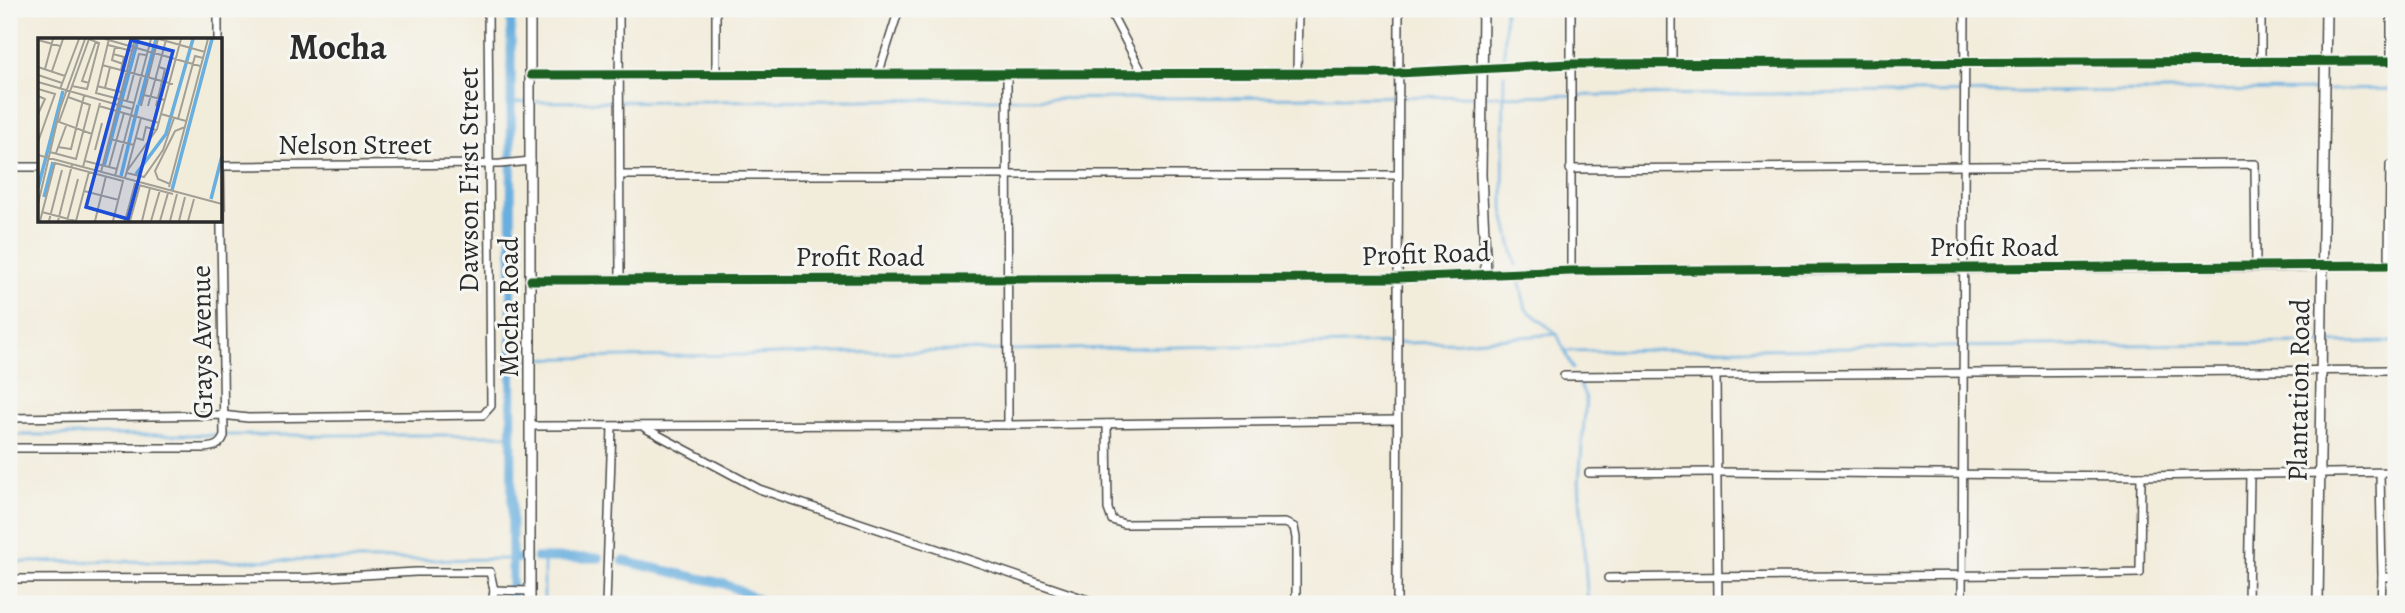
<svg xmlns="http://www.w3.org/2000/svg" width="2405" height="613" font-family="Alegreya,serif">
<rect width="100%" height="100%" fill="#f6f6f2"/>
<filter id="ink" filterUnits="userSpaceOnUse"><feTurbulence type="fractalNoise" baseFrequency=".0143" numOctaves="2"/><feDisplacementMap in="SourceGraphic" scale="14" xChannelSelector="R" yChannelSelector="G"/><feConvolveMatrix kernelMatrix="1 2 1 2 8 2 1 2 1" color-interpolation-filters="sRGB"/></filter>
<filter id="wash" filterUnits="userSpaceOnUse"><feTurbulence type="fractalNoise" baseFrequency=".00686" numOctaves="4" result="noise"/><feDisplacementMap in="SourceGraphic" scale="28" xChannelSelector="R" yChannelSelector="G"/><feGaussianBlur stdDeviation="1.57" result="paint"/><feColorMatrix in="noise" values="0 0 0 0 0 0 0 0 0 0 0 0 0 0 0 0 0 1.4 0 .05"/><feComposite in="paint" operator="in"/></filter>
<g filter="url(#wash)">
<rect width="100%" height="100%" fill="#f2ecdb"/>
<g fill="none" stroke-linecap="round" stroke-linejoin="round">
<!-- stream -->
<g stroke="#68aede" stroke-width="2.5">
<polyline points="1504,60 1505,9"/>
<polyline points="1504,74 1503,209 1516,265"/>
<polyline points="2328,90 2396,89"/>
<polyline points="1485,96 2321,90"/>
<polyline points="533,102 1478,96"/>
<polyline points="512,103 526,102"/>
<polyline points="1519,280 1526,309 1557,334 1573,369"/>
<polyline points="1565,351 2396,342"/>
<polyline points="512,359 1461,342 1557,334"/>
<polyline points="1579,383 1586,398 1579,482 1588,604"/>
<polyline points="9,435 512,435"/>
<polyline points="544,558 544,604"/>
<polyline points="9,562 512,559"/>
</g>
<!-- canal -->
<g stroke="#68aede" stroke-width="9">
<polyline points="511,9 512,604"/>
<polyline points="537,558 599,558"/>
<polyline points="512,559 524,558"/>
<polyline points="623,561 725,584 768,604"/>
</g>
</g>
</g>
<g filter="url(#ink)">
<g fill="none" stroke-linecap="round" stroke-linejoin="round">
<defs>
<g id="minor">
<polyline points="218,9 218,40"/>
<polyline points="619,9 620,279"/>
<polyline points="1109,9 1143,74"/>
<polyline points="1672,9 1672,63"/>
<polyline points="2261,9 2261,63"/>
<polyline points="2391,61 2391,9"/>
<polyline points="1007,74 1008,425"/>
<polyline points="1297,74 1298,9"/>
<polyline points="531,75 1398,73 1571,64 2396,61"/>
<polyline points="716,75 716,9"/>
<polyline points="878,75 899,9"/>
<polyline points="220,166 500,164 531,161"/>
<polyline points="9,167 40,167"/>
<polyline points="1570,169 2255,164 2256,266"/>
<polyline points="620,175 1398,175"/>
<polyline points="2389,265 2390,165 2396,165"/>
<polyline points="2322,266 2396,265"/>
<polyline points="1571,271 1571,9"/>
<polyline points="1716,375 1718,604"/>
<polyline points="1564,376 2396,370"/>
<polyline points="9,418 222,415 248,418 483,415 491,406 488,9"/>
<polyline points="1107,424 1108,509 1112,520 1124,524 1285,523 1294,527 1296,538 1296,604"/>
<polyline points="531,426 1008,425 1397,420"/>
<polyline points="645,428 759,489 1100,604"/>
<path d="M9 448H204C214 447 220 446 224 436L220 163"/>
<polyline points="1589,473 1717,472 2141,476 2396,472"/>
<polyline points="2380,473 2382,577 2396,577"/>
<path d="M1608 578C1785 575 1962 577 2140 573L2141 476"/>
<polyline points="9,579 310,578 416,572 490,572 494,590 492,604"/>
<polyline points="494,590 530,591"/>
<polyline points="606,604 612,427"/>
<polyline points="1397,604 1399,9"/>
<polyline points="1962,604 1965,9"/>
<polyline points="2248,604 2250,474"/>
<polyline points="2381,604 2382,577"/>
</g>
<g id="tertiary">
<polyline points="1483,9 1481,175 1486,273"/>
<polyline points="531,280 1398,278 1571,271 2322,266"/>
<polyline points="530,604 530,9"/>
<polyline points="2318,604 2326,9"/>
</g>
</defs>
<!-- minor casing -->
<use href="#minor" stroke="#494845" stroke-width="10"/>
<!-- tertiary casing -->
<use href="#tertiary" stroke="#494845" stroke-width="12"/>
<!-- minor -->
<use href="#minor" stroke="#fff" stroke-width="7"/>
<!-- tertiary -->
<use href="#tertiary" stroke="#fff" stroke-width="9"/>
<defs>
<g id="cycleway">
<polyline points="531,75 1398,73 1571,64 2396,61"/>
<polyline points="531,280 1398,278 1571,271 2396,265"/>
</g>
</defs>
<!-- cycleway casing -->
<use href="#cycleway" stroke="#f6f6f2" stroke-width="13"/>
<!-- cycleway -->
<use href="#cycleway" stroke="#1b5e20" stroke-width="9"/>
</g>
</g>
<g text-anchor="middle" stroke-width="6" stroke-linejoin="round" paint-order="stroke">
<!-- street labels -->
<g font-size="28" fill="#2b2b2b" stroke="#f6f6f2">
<text x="355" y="154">Nelson Street</text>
<text transform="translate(468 180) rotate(-90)" y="10">Dawson First Street</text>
<text x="1994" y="256">Profit Road</text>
<text transform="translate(1426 253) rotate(-2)" y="10">Profit Road</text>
<text x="860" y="266">Profit Road</text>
<text transform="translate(508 307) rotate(-90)" y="10">Mocha Road</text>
<text transform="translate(201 342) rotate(-91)" y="10">Grays Avenue</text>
<text transform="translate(2298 390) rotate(-89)" y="10">Plantation Road</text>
</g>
<!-- district labels -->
<g font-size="35" font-weight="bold" fill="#2b2b2b" stroke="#f6f6f2">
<text x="338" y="59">Mocha</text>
</g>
</g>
<!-- overview -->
<g transform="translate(38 38)">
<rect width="184" height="184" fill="#f2ecdb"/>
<path fill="none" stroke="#68aede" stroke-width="3.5" d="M101 67 118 1M66 128 100 1M98 136 128 96 155 1M83 138 100 67M0 150 25 53M134 152 174 1M6 159 15 124M173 161 184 118"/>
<path fill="none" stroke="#a29f95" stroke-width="2" d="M51 1 21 84 54 96M67 1 162 28M71 1 58 55 96 65M121 1 167 14M0 2 22 8M70 7 94 13M77 9 74 22 85 26M75 16 86 19 83 32M64 27 135 46M0 29 27 38M7 31 15 1M14 33 25 1M0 37 24 45M0 44 94 71M51 45 44 43 58 3M34 48 49 51 61 5 51 1M59 48 83 54M67 50 72 29M0 51 17 56 0 104M22 51 41 1M106 57 127 62M0 58 7 61 0 76M89 63 101 16 108 17M61 68 121 85M103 68 120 1M110 68 128 2M118 68 127 31 121 29M123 76 148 83M140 81 157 18 165 20M98 100 105 102 108 89 118 92M72 101 96 107M20 109 33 111 46 58M57 112 64 85M12 114 38 121 52 67 30 59M18 115 28 88M0 117 184 166M47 123 79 131M45 129 62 65M71 129 86 75M89 133 119 91 143 1M63 134 97 1M89 135 106 139 125 112 136 80M77 138 113 1M87 140 103 80M132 146 120 141 117 133 137 93 147 89M131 149 170 1M46 153 81 162M0 166 22 71 47 1M4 174 38 183M2 183 17 125 85 143 75 183M11 183 24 132M20 183 34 127M29 183 40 141M38 183 51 134M57 183 68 138M87 183 97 146 135 156M92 183 102 147M104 183 112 150M113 183 122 152M122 183 130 155M132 183 139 156M141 183 147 159M150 183 156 161"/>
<path fill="#1d4ed8" fill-opacity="0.15" stroke="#1d4ed8" stroke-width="3.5" d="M93 2 135 13 90 181 48 169Z"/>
<rect width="184" height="184" fill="none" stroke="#2b2b2b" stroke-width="3.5"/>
</g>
<!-- margin -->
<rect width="2405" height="613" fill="none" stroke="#f6f6f2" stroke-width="35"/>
</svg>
